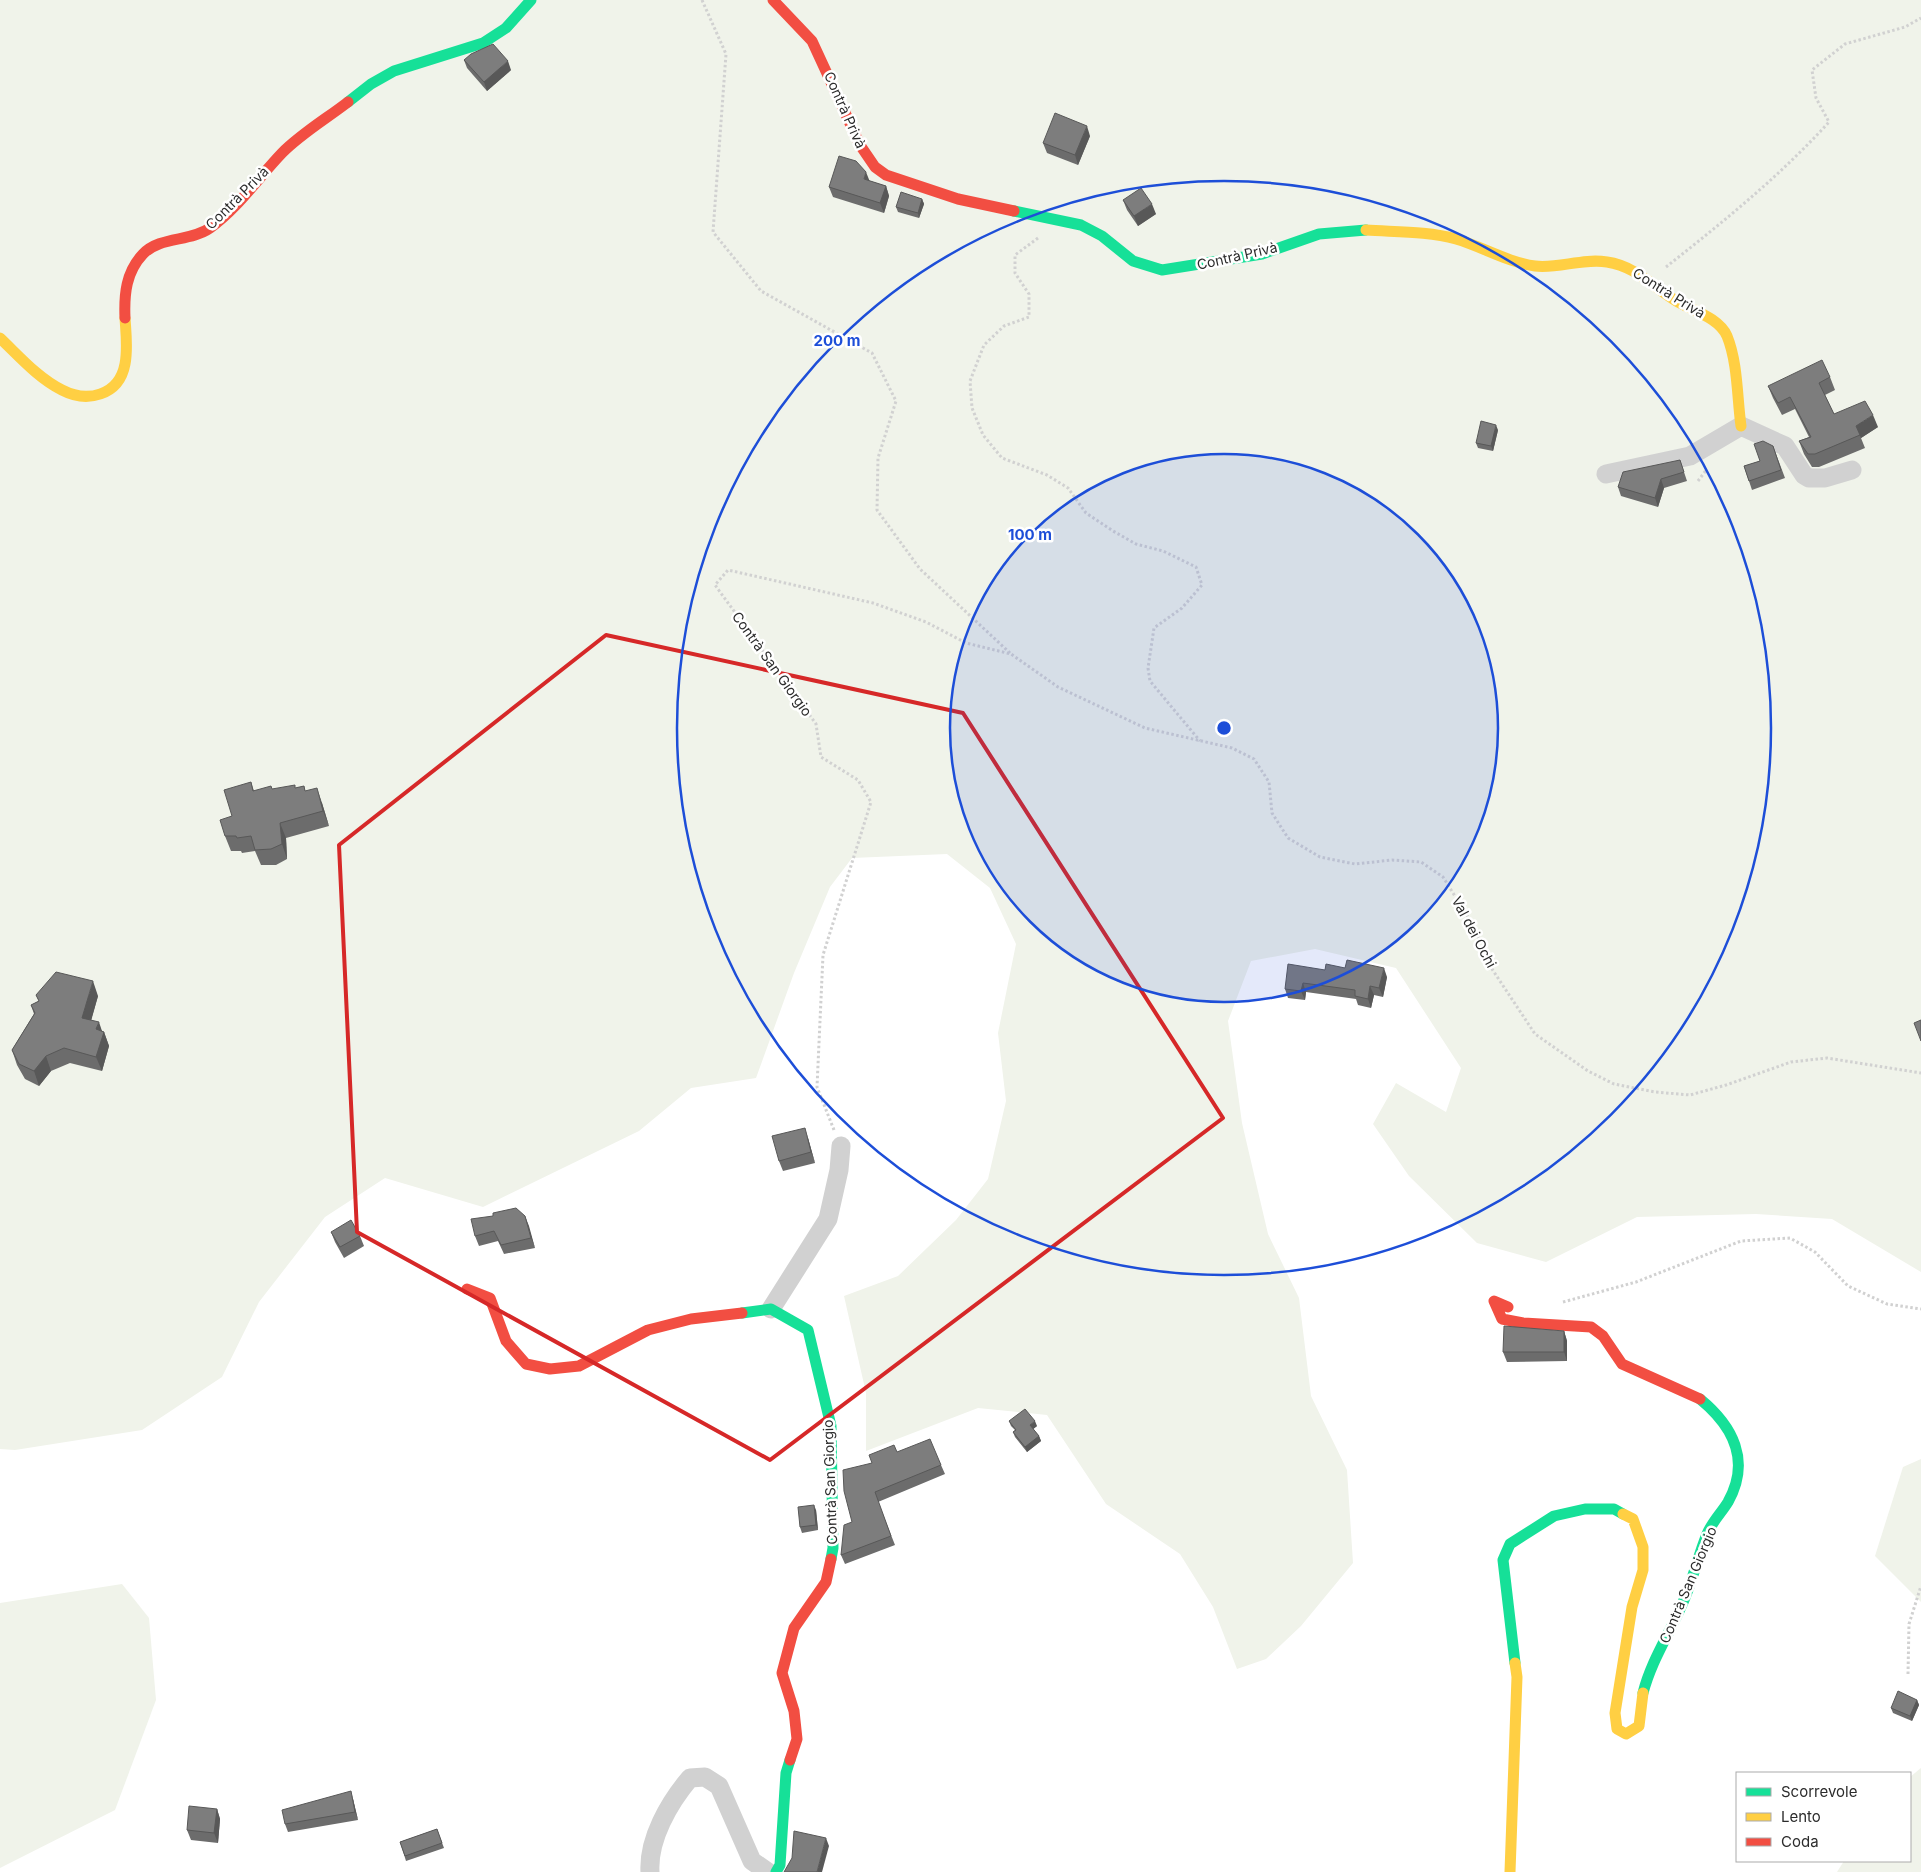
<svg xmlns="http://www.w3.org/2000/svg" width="1921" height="1872" font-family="Inter,sans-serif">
<rect width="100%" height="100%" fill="#fff"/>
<!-- green -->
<g fill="#f0f3ea">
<polygon points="0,0 1921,0 1921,1272 1832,1219 1756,1214 1637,1217 1546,1262 1477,1243 1409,1176 1373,1124 1396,1083 1446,1112 1461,1068 1396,968 1315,949 1251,961 1228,1021 1242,1123 1268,1234 1299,1298 1311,1396 1347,1470 1353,1563 1301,1626 1266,1659 1237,1669 1213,1607 1180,1554 1106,1504 1047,1415 978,1408 866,1451 866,1393 844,1296 898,1276 956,1220 988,1179 1006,1101 998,1033 1016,944 990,888 947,854 852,858 830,887 794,973 756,1078 691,1088 639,1131 483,1207 385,1178 325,1217 259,1302 222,1377 142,1430 15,1450 0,1449"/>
<polygon points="1921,1459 1921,1602 1875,1556 1903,1467"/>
<polygon points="122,1584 149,1618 156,1700 115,1810 0,1868 0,1603"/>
<polygon points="1921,1768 1921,1872 1837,1872 1844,1861 1910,1861 1910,1777"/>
</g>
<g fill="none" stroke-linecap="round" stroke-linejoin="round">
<!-- path -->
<g stroke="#d1d1d1" stroke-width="3" stroke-dasharray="2.5 2.5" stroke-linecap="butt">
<polyline points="702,0 726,54 713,232 761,291 872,353 896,401 878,458 877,510 920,569 1010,653"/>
<polyline points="1038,238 1015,255 1015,273 1029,294 1029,317 1004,326 984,345 970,381 972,408 983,435 1002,458 1047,475 1068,488 1086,513 1113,531 1136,544 1163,551 1196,567 1202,585 1182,608 1154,628 1148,668 1150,681 1200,741"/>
<path d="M1666 267C1723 222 1780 176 1829 122L1816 98 1812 70 1845 44 1905 27 1921 18"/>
<polyline points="1698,481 1707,469"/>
<polyline points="834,1130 817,1087 823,955 871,802 858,780 821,757 816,724 715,585 728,570 873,603 926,622 966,643 1011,654 1058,687 1145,728 1232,748 1254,759 1269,782 1272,813 1288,838 1320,857 1355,864 1392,860 1421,862 1443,877 1473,925 1492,969 1535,1034 1588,1071 1614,1084 1655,1092 1690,1095 1726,1085 1791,1062 1827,1058 1921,1073"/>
<polyline points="1563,1302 1636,1282 1741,1241 1790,1238 1815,1252 1848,1286 1887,1304 1921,1309"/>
<polyline points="1908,1674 1909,1624 1921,1586"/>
</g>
<!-- street -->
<g stroke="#d1d1d1" stroke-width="19">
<polyline points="1606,474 1690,456 1741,426 1785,446 1804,475 1809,478 1825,478 1852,470"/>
<polyline points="771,1309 828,1219 839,1170 841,1146"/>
<path d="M650 1872C648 1839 669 1803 690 1778L705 1777 719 1786 752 1861 768 1872"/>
</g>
<!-- fast -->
<g stroke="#16e098" stroke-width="11">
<polyline points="348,102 371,84 394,71 483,43 506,28 531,0"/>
<polyline points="1014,211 1081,225 1102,236 1133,261 1162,270 1262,254 1319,234 1366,230"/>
<polyline points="742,1313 771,1309 808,1330 831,1426 833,1548 831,1559"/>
<polyline points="1515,1663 1503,1560 1510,1544 1554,1516 1585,1509 1614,1509 1623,1514"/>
<path d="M1643 1693C1651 1662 1667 1638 1680 1609 1692 1585 1697 1558 1707 1534 1712 1522 1722 1512 1728 1502 1751 1461 1733 1426 1700 1399"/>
<polyline points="776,1872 780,1865 786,1773 790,1760"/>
</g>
<!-- slow -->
<g stroke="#ffcf43" stroke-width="11">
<path d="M1366 230C1395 232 1428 231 1456 239 1483 247 1507 262 1535 266 1558 269 1582 258 1607 262 1636 266 1654 288 1678 302 1694 311 1719 318 1727 336 1738 363 1737 398 1741 426"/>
<path d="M0 338C19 356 38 378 62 390 87 403 119 396 125 364 128 349 126 334 125 318"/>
<polyline points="1623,1514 1633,1519 1643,1547 1643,1570 1632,1607 1615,1713 1617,1729 1626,1734 1639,1726 1643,1693"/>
<polyline points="1510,1872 1517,1677 1515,1663"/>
</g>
<!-- jam -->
<g stroke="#f24e42" stroke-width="11">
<polyline points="773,0 812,41 860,145 875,167 886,175 958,199 1014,211"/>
<path d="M125 318C124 294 126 272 143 254 160 236 190 242 210 228 238 208 258 178 282 153 302 133 326 119 348 102"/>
<polyline points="467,1289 490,1298 506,1341 526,1364 550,1369 579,1366 648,1330 691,1319 742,1313"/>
<polyline points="1508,1307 1494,1301 1502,1319 1523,1323 1591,1327 1603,1336 1622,1364 1700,1399"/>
<polyline points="790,1760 797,1739 794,1711 782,1673 794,1628 826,1582 831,1559"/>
</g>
</g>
<!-- wall -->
<g fill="#6c6c6c">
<polygon points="464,60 511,70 487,91 467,68"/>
<polygon points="1090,136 1078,165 1047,153 1043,143"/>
<polygon points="870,181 886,186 889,196 884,213 833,197 829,187"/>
<polygon points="922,199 924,204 919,218 898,212 896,207"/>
<polygon points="1123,200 1156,214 1138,226 1127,210"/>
<polygon points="1830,377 1835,390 1825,395 1834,414 1878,427 1861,438 1865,448 1819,467 1812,467 1804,454 1799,441 1809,437 1795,409 1782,415 1773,398 1768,386"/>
<polygon points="1498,430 1493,451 1478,448 1476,443"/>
<polygon points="1773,446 1785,478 1752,490 1744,466 1760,461"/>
<polygon points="1680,460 1687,481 1664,488 1658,507 1621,496 1618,487"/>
<polygon points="251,782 254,791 297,788 304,786 305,791 322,803 329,826 286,838 287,859 276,865 261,865 255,851 242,853 241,851 231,851 225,836 232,816"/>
<polygon points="1325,970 1387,977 1383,997 1374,995 1371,1008 1358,1005 1356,999 1306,992 1305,1000 1288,998 1285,989"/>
<polygon points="36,995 98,996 91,1020 102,1031 104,1032 109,1046 102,1071 70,1063 51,1071 39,1086 25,1079 17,1065 12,1050 34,1014 31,1005 39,1001"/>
<polygon points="808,1138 815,1163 783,1171 779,1161"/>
<polygon points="525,1216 535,1248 504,1254 498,1241 479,1246 475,1236"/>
<polygon points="331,1232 360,1236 364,1246 344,1258 335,1242"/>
<polygon points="1564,1331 1567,1341 1567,1361 1507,1362 1503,1352"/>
<polygon points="1009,1421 1037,1426 1033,1429 1039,1436 1041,1441 1027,1452 1015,1437 1013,1432 1015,1430 1011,1426"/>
<polygon points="897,1452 941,1465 945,1474 878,1502 895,1545 845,1564 841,1555 872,1463"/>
<polygon points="816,1510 818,1530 802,1533 800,1527"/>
<polygon points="1917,1700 1919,1705 1912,1721 1893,1713 1891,1708"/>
<polygon points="353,1799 358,1820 288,1832 285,1824"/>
<polygon points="217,1809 220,1819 218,1843 191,1840 187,1830"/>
<polygon points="437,1829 444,1848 406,1861 400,1842"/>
</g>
<!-- shaded-wall -->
<g fill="#585858">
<polygon points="508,61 511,70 487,91 484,82"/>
<polygon points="1087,126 1090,136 1078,165 1075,155"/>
<polygon points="866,172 870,182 864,179"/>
<polygon points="886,186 889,196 884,213 880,203"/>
<polygon points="922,199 924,204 919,218 918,213"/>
<polygon points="1152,204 1156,214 1138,226 1134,216"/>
<polygon points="1873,415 1878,427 1861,438 1856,426"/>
<polygon points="1496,425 1498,430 1493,451 1491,446"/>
<polygon points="1661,479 1664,488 1658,507 1655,498"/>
<polygon points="317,788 322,803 329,826 323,811"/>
<polygon points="280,823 286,838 287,859 282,844"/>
<polygon points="1384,968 1387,977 1383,997 1379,988"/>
<polygon points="93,981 98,996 88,1032 82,1018"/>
<polygon points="1303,983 1306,992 1305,1000 1301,991"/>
<polygon points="1370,986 1374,995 1371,1008 1368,999"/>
<polygon points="99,1022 103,1034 104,1032 109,1046 102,1071 96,1057 96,1029"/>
<polygon points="46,1056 51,1071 39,1086 34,1071"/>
<polygon points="805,1128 808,1138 815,1163 811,1152"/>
<polygon points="525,1216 529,1226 535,1248 531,1238"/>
<polygon points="1564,1331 1567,1341 1567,1361 1564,1352"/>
<polygon points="1035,1421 1037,1426 1032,1430 1030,1425"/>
<polygon points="1039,1436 1041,1441 1027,1452 1025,1447"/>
<polygon points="814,1505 816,1510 818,1530 816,1525"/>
<polygon points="1917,1700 1919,1705 1912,1721 1910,1716"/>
<polygon points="351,1791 353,1799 358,1820 355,1812"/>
<polygon points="217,1809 220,1819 218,1843 214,1833"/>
<polygon points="826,1838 829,1846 822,1872 817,1872"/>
</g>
<!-- building -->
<g fill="#7d7d7d" stroke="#585858">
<polygon points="493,44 508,61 484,82 464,60 471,54"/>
<polygon points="1055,113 1087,126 1075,155 1043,143"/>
<polygon points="839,156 856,161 866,172 864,179 886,186 880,203 829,187"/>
<polygon points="1141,188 1152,204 1134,216 1123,200"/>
<polygon points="901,192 922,199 918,213 896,207"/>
<polygon points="1822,360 1830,377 1819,383 1834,414 1865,401 1873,415 1856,426 1860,435 1815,454 1808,454 1799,441 1811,437 1790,397 1778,403 1768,386"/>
<polygon points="1481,421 1496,425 1491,446 1476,443"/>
<polygon points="1763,441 1773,446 1781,470 1749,481 1744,466 1760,461 1754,444"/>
<polygon points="1680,460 1684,472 1661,479 1655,498 1618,487 1623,472"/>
<polygon points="251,782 253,791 271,786 272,789 295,785 295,788 304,786 305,791 317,788 323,811 280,823 282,844 271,849 255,850 251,836 237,838 236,836 225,836 220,820 232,816 224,790"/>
<polygon points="1347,960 1384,968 1379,988 1370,986 1368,999 1355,996 1355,990 1303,983 1301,991 1285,989 1288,964 1325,970 1326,964 1345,968"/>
<polygon points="56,972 93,981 82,1018 99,1022 96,1029 104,1032 96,1057 64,1048 46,1056 34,1071 19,1064 12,1050 35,1013 31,1005 39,1001 36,995"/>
<polygon points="1921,1020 1921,1041 1914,1023"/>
<polygon points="805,1128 811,1152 779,1161 772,1136"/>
<polygon points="516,1208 525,1216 531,1238 501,1245 494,1231 475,1236 471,1219 493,1216 493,1213"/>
<polygon points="351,1220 360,1236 340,1247 331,1232"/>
<polygon points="1504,1326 1564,1331 1564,1352 1503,1352"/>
<polygon points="1025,1409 1035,1421 1030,1425 1039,1436 1025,1447 1013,1432 1016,1430 1009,1421"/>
<polygon points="930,1439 941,1465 875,1492 891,1536 841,1555 844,1525 852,1522 844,1491 843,1470 872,1463 869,1455 894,1445 897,1452"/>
<polygon points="814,1505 816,1525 800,1527 798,1507"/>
<polygon points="1898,1691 1917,1700 1910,1716 1891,1708"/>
<polygon points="351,1791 355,1812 285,1824 282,1810"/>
<polygon points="189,1806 217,1809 214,1833 187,1830"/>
<polygon points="437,1829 442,1843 405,1856 400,1842"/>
<polygon points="794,1831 826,1838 817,1872 784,1872 792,1858"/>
</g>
<!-- marked area -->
<path fill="none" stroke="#d62828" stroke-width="4" stroke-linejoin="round" d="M606 635 963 713 1223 1118 770 1460 357 1232 339 845Z"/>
<!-- distance rings -->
<circle cx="1224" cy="728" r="274" fill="#1d4ed8" fill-opacity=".12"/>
<g fill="none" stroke="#1d4ed8" stroke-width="2.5">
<circle cx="1224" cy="728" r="274"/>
<circle cx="1224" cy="728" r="547"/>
</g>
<g text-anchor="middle" stroke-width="5" stroke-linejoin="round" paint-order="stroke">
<!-- street labels -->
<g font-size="14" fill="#2c2c2c" stroke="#fff">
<text transform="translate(845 110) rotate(66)" y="5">Contrà Privà</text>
<text transform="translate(237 198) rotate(-45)" y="5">Contrà Privà</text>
<text transform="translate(1237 256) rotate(-13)" y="5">Contrà Privà</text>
<text transform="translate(1669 293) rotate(32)" y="5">Contrà Privà</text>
<text transform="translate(772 664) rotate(54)" y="5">Contrà San Giorgio</text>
<text transform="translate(1474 932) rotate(62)" y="5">Val dei Ochi</text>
<text transform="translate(830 1482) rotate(-92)" y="5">Contrà San Giorgio</text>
<text transform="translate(1688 1585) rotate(-67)" y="5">Contrà San Giorgio</text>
</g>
</g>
<circle cx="1224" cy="728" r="8" fill="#1d4ed8" stroke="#fff" stroke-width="2.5"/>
<g font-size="15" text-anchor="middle" font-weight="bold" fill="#1d4ed8" stroke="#fff" stroke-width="5" stroke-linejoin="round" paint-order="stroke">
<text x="837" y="346">200 m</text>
<text x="1030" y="540">100 m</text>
</g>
<!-- legend -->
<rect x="1736" y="1772" width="175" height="90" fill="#ffffff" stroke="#ababab"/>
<rect x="1746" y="1788" width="25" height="8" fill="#16e098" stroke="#ababab"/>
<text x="1781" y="1797" font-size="15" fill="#2c2c2c">Scorrevole</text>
<rect x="1746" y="1813" width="25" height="8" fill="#ffcf43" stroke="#ababab"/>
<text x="1781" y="1822" font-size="15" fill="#2c2c2c">Lento</text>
<rect x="1746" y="1838" width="25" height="8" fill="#f24e42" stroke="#ababab"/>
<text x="1781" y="1847" font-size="15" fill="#2c2c2c">Coda</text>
</svg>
